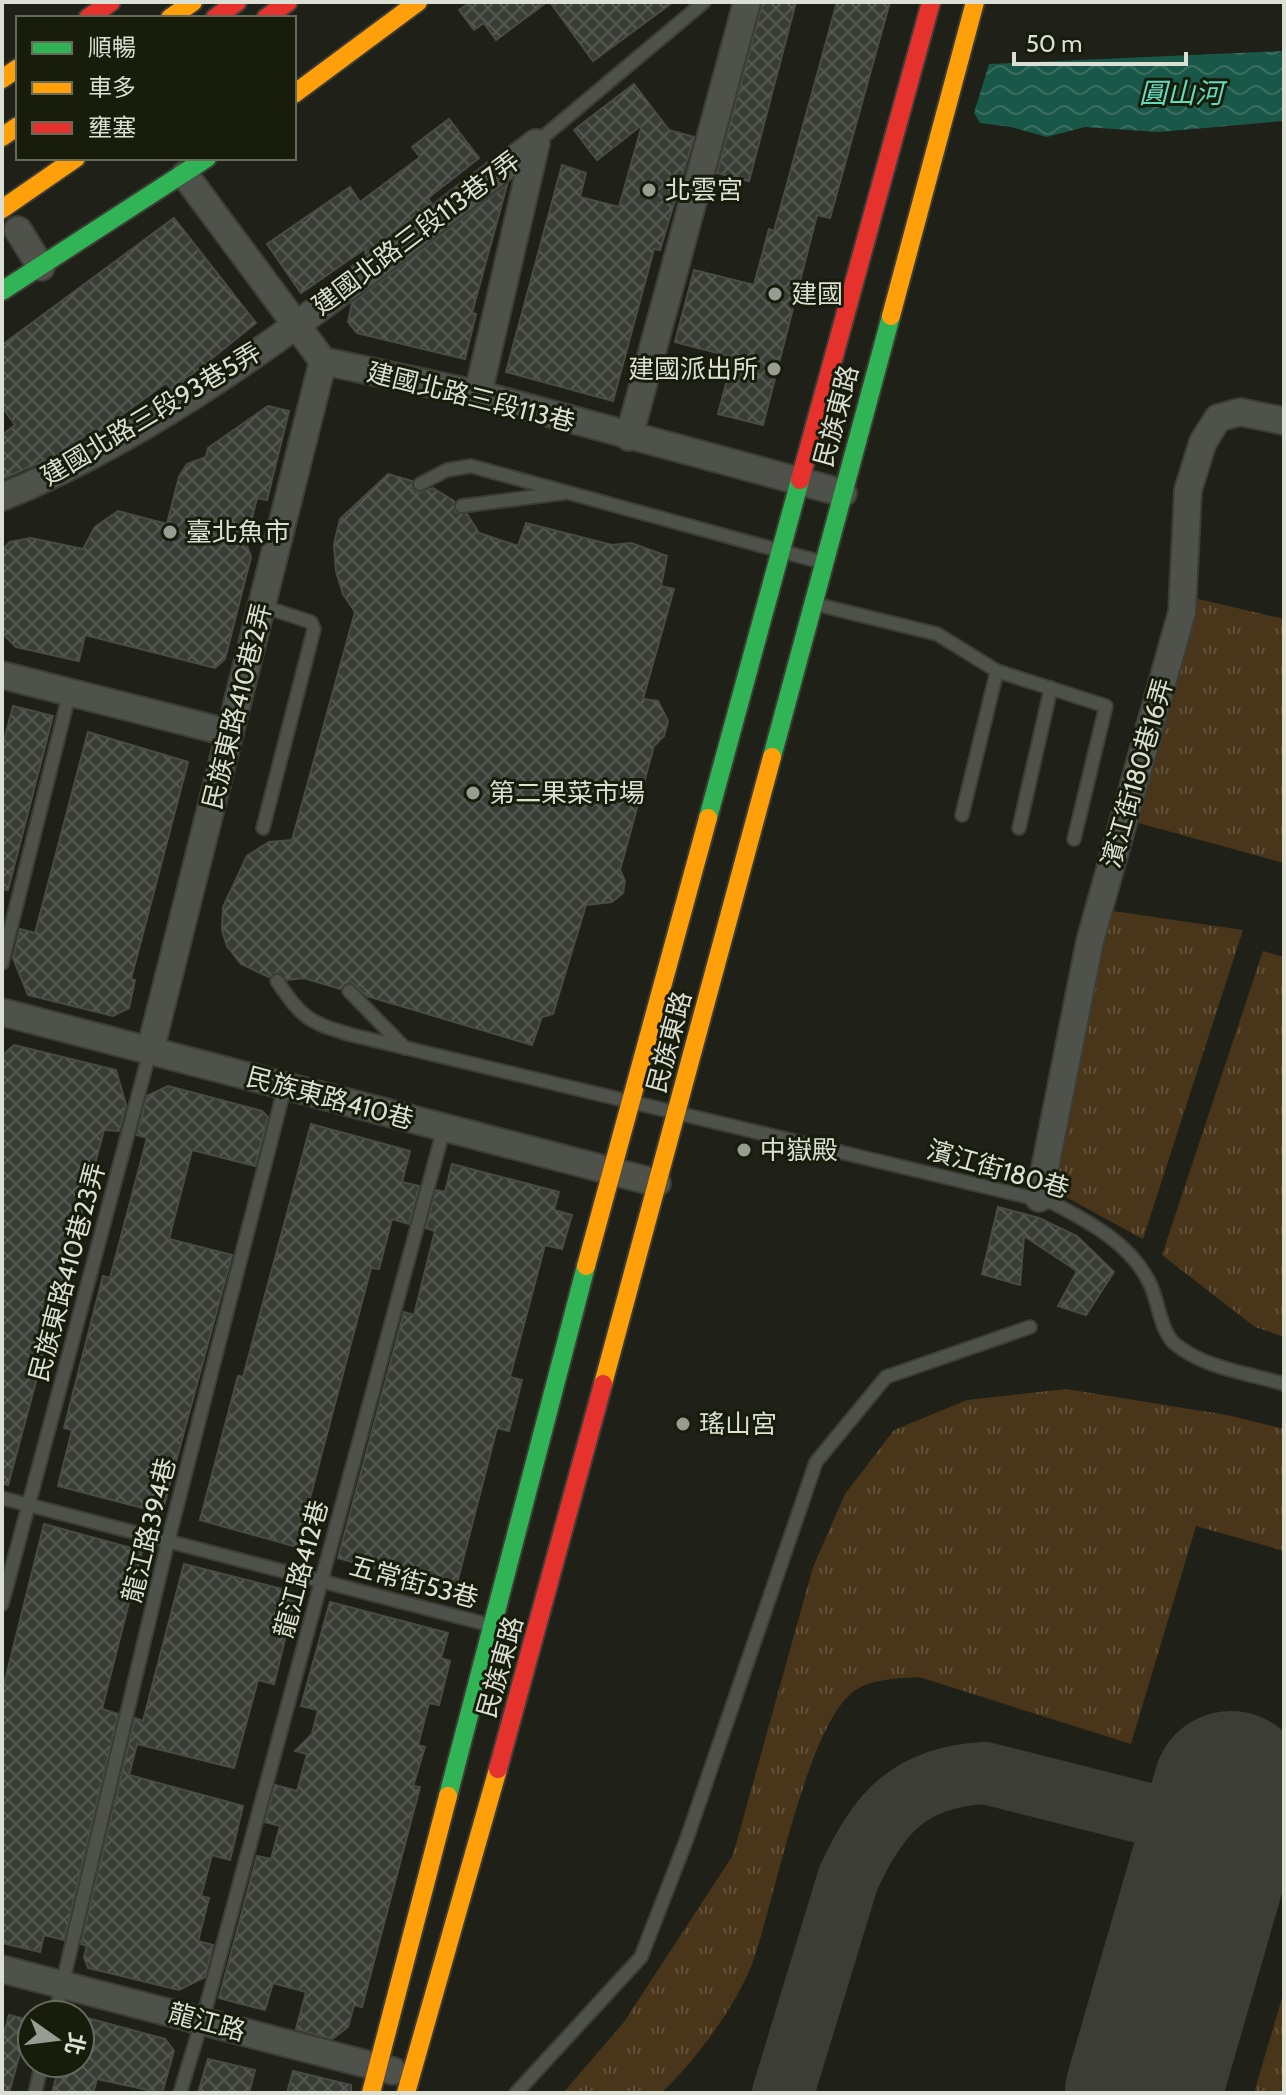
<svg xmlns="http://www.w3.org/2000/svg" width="1286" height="2095" font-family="Cabin,'Noto Sans TC',sans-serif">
<defs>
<pattern id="grass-tufts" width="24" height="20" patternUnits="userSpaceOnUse" patternTransform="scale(2)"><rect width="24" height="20" fill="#493519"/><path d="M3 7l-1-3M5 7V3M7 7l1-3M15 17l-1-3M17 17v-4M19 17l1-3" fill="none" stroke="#63523a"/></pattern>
<pattern id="water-waves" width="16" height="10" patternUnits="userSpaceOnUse" patternTransform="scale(2)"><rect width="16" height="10" fill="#195748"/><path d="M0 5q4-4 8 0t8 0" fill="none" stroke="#3a6f62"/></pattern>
<pattern id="building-cross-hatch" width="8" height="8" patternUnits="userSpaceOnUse" patternTransform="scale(2)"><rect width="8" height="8" fill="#393d36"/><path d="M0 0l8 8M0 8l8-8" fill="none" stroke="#555952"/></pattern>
</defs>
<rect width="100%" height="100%" fill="#1f2118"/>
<!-- grass -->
<g fill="url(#grass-tufts)">
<polygon points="1194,598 1284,619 1284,863 1124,819"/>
<polygon points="1099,909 1243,930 1143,1239 1040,1183"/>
<polygon points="1263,951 1284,957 1284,1337 1255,1327 1162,1255"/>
<path d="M1066 1389 1227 1415 1284 1429V1551L1196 1526 1131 1744 919 1677C899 1678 871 1679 854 1691 806 1727 775 1902 752 1964 736 2006 694 2063 661 2093H563L624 2022 733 1855 813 1567 845 1494 894 1430 967 1400Z"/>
<polygon points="1284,1991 1284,2093 1254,2093"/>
</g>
<!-- water -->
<polygon fill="url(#water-waves)" points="1284,51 1284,121 1159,132 1085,127 1047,137 1011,127 980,123 974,113 989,64"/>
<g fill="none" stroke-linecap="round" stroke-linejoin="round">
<!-- taxiway -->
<path stroke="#3c3e36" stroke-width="62" d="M783 2093 848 1879C878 1813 909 1777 985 1773L1219 1832"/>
<!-- runway -->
<polyline stroke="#3c3e36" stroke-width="156" points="1143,2093 1231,1789"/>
</g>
<!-- building -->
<g fill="url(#building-cross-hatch)" stroke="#494c46" stroke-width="2">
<polygon points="471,2 547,2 496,40 484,23 474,30 459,10"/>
<polygon points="550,2 673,2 593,61"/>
<polygon points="763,2 796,2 749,181 717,173"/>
<polygon points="837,2 890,2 830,218 817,215 763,425 718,414 733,357 675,342 694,270 754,285 769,229 774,231"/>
<polygon points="634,84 669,130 694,137 660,250 654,249 613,401 506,372 562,165 586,173 580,197 619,207 642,125 597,160 574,130"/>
<polygon points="449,119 479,158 428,198 431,203 365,254 366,248 301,293 267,244 350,187 360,202 420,157 412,147"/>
<polygon points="507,185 472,313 476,314 465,359 357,333 348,322 352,303"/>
<polygon points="174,218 256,323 172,390 166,383 97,433 95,429 57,455 2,479 2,435 15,425 2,407 2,345"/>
<polygon points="268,406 289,411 267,500 257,498 246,543 251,557 225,659 215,668 85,635 79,661 16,647 2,633 2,550 10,542 31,538 83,549 95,527 118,511 167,524 179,477 187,464 206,457 208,448"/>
<polygon points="388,474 412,481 412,489 419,493 433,488 454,501 455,512 467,514 479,533 518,546 526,523 612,545 631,543 667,556 661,586 674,589 643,699 658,701 668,721 664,736 654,746 620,870 625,881 623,893 612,902 586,905 553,1014 542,1017 532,1045 367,996 351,982 340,989 304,978 287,980 277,972 269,977 241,964 227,946 222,930 223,907 247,856 269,842 292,840 355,612 343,594 336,571 334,544 340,519"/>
<polygon points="13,706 53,716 8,890 2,889 2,748"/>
<polygon points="88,732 188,762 131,979 135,980 129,1008 113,1016 28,995 13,958 20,929 35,933"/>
<polygon points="14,1045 116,1070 126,1105 119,1131 104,1130 8,1485 2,1484 2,1056"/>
<polygon points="168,1086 262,1111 268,1117 255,1166 192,1150 169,1239 232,1255 162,1513 58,1486 72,1430 64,1428 103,1276 110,1278 147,1138 137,1135 147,1096"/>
<polygon points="311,1124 410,1151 402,1182 419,1186 409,1224 392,1219 379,1269 371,1268 297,1547 200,1520 238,1376 243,1377"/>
<polygon points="452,1164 559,1192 554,1210 572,1215 562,1249 545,1245 510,1377 522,1380 509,1431 497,1428 455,1591 338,1558 404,1312 414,1315 435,1231 426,1228 436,1190 445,1192"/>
<polygon points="998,1207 1039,1218 1077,1236 1114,1272 1086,1315 1058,1306 1077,1271 1024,1236 1020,1285 982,1274"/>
<polygon points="44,1524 142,1551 102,1709 118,1714 64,1940 44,1935 40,1952 2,1943 2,1692"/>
<polygon points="184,1564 290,1591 295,1599 274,1684 258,1680 234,1768 137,1744 129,1775 243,1806 230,1860 212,1855 201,1896 209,1898 198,1941 213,1945 205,1977 179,1990 88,1968 84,1957 87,1946 81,1944 135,1718 143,1721"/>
<polygon points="330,1602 448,1633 441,1658 450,1661 439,1705 429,1703 418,1745 425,1747 413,1786 420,1787 362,2007 354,2005 348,2027 332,2039 296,2029 306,1992 273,1983 265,2010 219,1998 257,1856 271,1859 280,1826 265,1822 275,1785 297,1791 307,1754 295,1751 312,1734 318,1710 301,1706"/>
<polygon points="9,2015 29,2020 9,2093 2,2093 2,2041"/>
<polygon points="80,2016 165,2039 174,2051 162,2093 97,2079 93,2093 52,2093 60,2063 80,2063"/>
<polygon points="208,2059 255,2070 249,2093 198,2093"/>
<polygon points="293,2071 351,2085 351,2093 287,2093"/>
</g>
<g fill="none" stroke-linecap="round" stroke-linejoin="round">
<defs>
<g id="lane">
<polyline points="536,143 704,2"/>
<polyline points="420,484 447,470 471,466 821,562"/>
<polyline points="462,506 563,493"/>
<polyline points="815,604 937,634 997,671 1106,706 1074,839"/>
<polyline points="262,606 311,622 314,629 263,828"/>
<polyline points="962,815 997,671"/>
<polyline points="1019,828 1051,688"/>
<polyline points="2,963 70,691"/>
<path d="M277 981C303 1019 308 1022 352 1035L1053 1203C1090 1222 1134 1246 1151 1286 1158 1302 1161 1331 1174 1343 1203 1368 1248 1373 1284 1384"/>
<polyline points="349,991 405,1048"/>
<polyline points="2,1498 490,1625"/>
<polyline points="2,1604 150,1051"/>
<polyline points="55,2015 168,1541 285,1086"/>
<polyline points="35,2093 42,2063"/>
<polyline points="180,2093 206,2007 444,1128"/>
<polyline points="516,2093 641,1957 686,1841 816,1462 886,1377 1030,1327"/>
</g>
<g id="street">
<polyline points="185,175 323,361 478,394 843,493"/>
<polyline points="18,230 41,267"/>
<polyline points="478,394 536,143"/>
<polyline points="629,437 747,2"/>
<path d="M2 497C195 419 370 267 536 143"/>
<polyline points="2,675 230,733"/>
<polyline points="2,1012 657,1183"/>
<polyline points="150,1051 323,361"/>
<polyline points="1039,1198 1090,941 1182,612 1188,490 1203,442 1218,418 1240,412 1284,421"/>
<polyline points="2,1969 393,2071"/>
</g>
<g id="fast">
<polyline points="2,291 207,158"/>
<polyline points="772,757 891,316"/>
<polyline points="708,818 800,480"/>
<polyline points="448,1796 586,1266"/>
</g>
<g id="slow">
<polyline points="170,18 193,2"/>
<polyline points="2,79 18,68"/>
<polyline points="294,94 418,2"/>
<polyline points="2,137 18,126"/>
<polyline points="2,209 76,158"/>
<polyline points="891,316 975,2"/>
<polyline points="586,1266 708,818"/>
<polyline points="603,1384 772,757"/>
<polyline points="371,2093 448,1796"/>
<polyline points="406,2093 498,1769"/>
</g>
<g id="jam">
<polyline points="88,18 111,2"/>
<polyline points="215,18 237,2"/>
<polyline points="266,18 288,2"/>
<polyline points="800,480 931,2"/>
<polyline points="498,1769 603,1384"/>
</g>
</defs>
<!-- lane casing -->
<use href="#lane" stroke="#3b3d36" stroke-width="16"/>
<!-- street casing -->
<use href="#street" stroke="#3b3d36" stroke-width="30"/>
<!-- fast casing -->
<use href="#fast" stroke="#3b3d36" stroke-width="22"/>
<!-- slow casing -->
<use href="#slow" stroke="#3b3d36" stroke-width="22"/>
<!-- jam casing -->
<use href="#jam" stroke="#3b3d36" stroke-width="22"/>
<!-- lane -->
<use href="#lane" stroke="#4f514b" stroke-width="12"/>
<!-- street -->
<use href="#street" stroke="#4f514b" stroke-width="26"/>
<!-- fast -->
<use href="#fast" stroke="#30b455" stroke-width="18"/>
<!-- slow -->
<use href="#slow" stroke="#ff9f0a" stroke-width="18"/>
<!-- jam -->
<use href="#jam" stroke="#e5322d" stroke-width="18"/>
</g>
<!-- markers -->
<g fill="#999c92" stroke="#171c0b" stroke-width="3">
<circle cx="649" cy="190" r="8"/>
<circle cx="775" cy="294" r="8"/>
<circle cx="774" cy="369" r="8"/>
<circle cx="170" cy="532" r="8"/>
<circle cx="473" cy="793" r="8"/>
<circle cx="744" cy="1150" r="8"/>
<circle cx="683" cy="1424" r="8"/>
</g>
<g text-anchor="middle" stroke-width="6" stroke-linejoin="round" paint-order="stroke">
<!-- poi labels -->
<g font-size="26" fill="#dbdfd4" stroke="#171c0b" text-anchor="start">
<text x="665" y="199">北雲宮</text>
<text x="791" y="303">建國</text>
<text x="758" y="378" text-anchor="end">建國派出所</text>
<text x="186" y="541">臺北魚市</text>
<text x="489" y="802">第二果菜市場</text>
<text x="760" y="1159">中嶽殿</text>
<text x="699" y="1433">瑤山宮</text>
</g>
<!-- street labels -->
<g font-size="26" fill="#dbdfd4" stroke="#171c0b">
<text transform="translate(416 233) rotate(-37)" y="9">建國北路三段113巷7弄</text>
<text transform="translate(471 397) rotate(14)" y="9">建國北路三段113巷</text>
<text transform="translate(151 414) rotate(-31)" y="9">建國北路三段93巷5弄</text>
<text transform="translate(836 416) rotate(-75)" y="9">民族東路</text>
<text transform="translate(237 706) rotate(-76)" y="9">民族東路410巷2弄</text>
<text transform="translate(1137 773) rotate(-74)" y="9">濱江街180巷16弄</text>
<text transform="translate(669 1042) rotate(-75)" y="9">民族東路</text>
<text transform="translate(330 1098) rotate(15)" y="9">民族東路410巷</text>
<text transform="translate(998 1169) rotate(16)" y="9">濱江街180巷</text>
<text transform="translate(67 1272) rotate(-75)" y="9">民族東路410巷23弄</text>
<text transform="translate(149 1530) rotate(-76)" y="9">龍江路394巷</text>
<text transform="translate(301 1569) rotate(-75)" y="9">龍江路412巷</text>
<text transform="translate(414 1582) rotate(15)" y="9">五常街53巷</text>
<text transform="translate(500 1667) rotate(-74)" y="9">民族東路</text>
<text transform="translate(207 2022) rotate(15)" y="9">龍江路</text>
</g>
<!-- water labels -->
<g font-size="28" font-style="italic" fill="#61dcbf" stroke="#171c0b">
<text x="1181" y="103">圓山河</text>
</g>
</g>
<!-- border -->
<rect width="1286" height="2095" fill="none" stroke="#dbdfd4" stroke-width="8"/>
<!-- legend -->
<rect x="16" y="16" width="280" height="144" fill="#171c0b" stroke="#656a5b" stroke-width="2"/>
<rect x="32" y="42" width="40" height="12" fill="#30b455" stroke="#656a5b" stroke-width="2"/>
<text x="88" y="56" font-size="24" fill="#dbdfd4">順暢</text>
<rect x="32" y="82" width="40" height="12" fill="#ff9f0a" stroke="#656a5b" stroke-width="2"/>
<text x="88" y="96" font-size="24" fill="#dbdfd4">車多</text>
<rect x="32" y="122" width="40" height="12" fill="#e5322d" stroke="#656a5b" stroke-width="2"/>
<text x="88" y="136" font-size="24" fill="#dbdfd4">壅塞</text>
<!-- north arrow -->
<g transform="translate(56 2039) rotate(104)"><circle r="38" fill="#171c0b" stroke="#656a5b" stroke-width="2"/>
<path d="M0-6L14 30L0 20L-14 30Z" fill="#999c92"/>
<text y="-12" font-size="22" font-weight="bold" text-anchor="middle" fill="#dbdfd4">北</text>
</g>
<!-- scale -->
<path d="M1014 52v12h172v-12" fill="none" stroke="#dbdfd4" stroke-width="4"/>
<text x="1026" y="52" font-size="24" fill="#dbdfd4" stroke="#171c0b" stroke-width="6" paint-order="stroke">50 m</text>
</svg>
